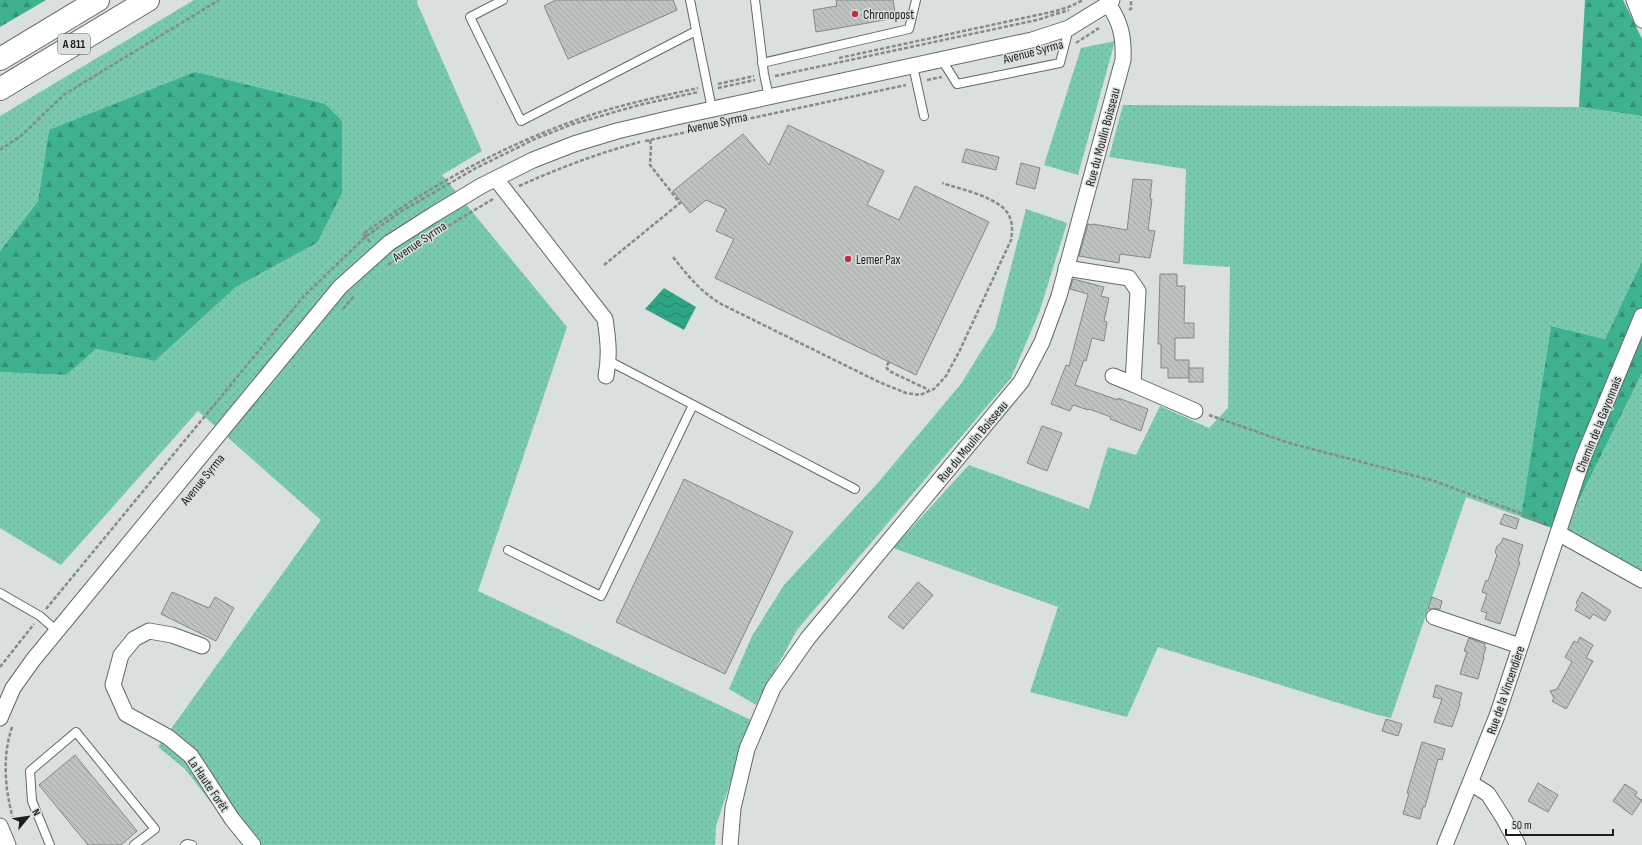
<svg xmlns="http://www.w3.org/2000/svg" width="1642" height="845" font-family="'Sofia Sans Condensed',sans-serif">
<defs>
<pattern id="grass-dots" width="8" height="8" patternUnits="userSpaceOnUse"><rect width="8" height="8" fill="#78c9ae"/><path d="M2 2h.1M6 6h.1" fill="none" stroke="#67ac95" stroke-width="1.8" stroke-linecap="round"/></pattern>
<pattern id="forest-firs" width="22" height="20" patternUnits="userSpaceOnUse"><rect width="22" height="20" fill="#3eb290"/><path d="M5 1l3.5 6h-7zM16 11l3.5 6h-7z" fill="#339075"/></pattern>
<pattern id="water-waves" width="16" height="10" patternUnits="userSpaceOnUse"><rect width="16" height="10" fill="#2ea584"/><path d="M0 5q4-4 8 0t8 0" fill="none" stroke="#26866b"/></pattern>
<pattern id="building-back-hatch" width="6" height="6" patternUnits="userSpaceOnUse"><rect width="6" height="6" fill="#bdc3c0"/><path d="M-1 5l2 2M0 0l6 6M5-1l2 2" fill="none" stroke="#a2a7a4"/></pattern>
</defs>
<rect width="100%" height="100%" fill="#dae0dd"/>
<!-- grass -->
<g fill="url(#grass-dots)">
<polygon points="194,0 418,0 417,3 482,151 442,175 567,327 478,591 751,720 716,826 715,845 244,845 185,769 158,747 321,520 198,411 61,565 0,528 0,372 66,375 96,349 155,361 236,287 317,243 49,130 38,201 0,251 0,116"/>
<polygon points="1115,41 1078,175 1044,165 1081,48"/>
<polygon points="1123,105 1579,107 1642,116 1642,261 1605,339 1551,326 1521,517 1466,497 1391,718 1374,714 1158,647 1127,717 1030,692 1058,607 893,548 969,465 1089,509 1108,447 1136,455 1160,406 1209,428 1228,408 1230,267 1183,264 1186,169 1109,157"/>
<polygon points="1026,209 1067,223 1039,313 1011,378 797,630 756,705 729,689 752,636 784,585 876,485 961,384 995,329"/>
<polygon points="1642,373 1642,573 1563,532"/>
</g>
<!-- forest -->
<g fill="url(#forest-firs)">
<polygon points="0,0 46,0 0,27"/>
<polygon points="1585,0 1623,0 1642,39 1642,116 1579,107"/>
<polygon points="195,72 325,104 342,121 342,193 317,243 236,287 155,361 96,349 66,375 0,372 0,251 38,201 49,130"/>
<polygon points="1642,261 1642,373 1563,532 1521,517 1551,326 1605,339"/>
</g>
<!-- water -->
<polygon fill="url(#water-waves)" points="664,288 696,307 684,330 645,309"/>
<!-- building -->
<g fill="url(#building-back-hatch)" stroke="#818784">
<polygon points="556,0 673,0 677,10 568,59 544,6"/>
<polygon points="836,0 893,0 896,18 816,32 813,10 837,6"/>
<polygon points="788,125 884,171 867,205 899,220 915,186 989,222 916,375 715,278 734,239 716,231 726,209 706,200 690,213 673,191 743,134 769,165"/>
<polygon points="966,149 999,157 996,170 962,162"/>
<polygon points="1021,163 1040,168 1035,189 1016,184"/>
<polygon points="1133,179 1152,180 1150,199 1152,199 1148,230 1155,231 1150,258 1120,254 1119,263 1079,256 1088,224 1093,225 1093,224 1127,230"/>
<polygon points="1160,274 1177,274 1177,286 1185,286 1184,323 1194,323 1194,338 1175,338 1175,360 1189,360 1189,378 1168,378 1168,368 1161,368 1161,344 1158,344"/>
<polygon points="1073,279 1104,287 1101,296 1109,298 1104,321 1107,322 1104,341 1092,338 1086,361 1084,360 1075,385 1118,400 1118,398 1148,409 1141,431 1110,419 1111,417 1089,409 1088,410 1073,405 1070,411 1051,404 1066,365 1069,366 1088,294 1070,289"/>
<rect x="1189" y="368" width="14" height="14"/>
<polygon points="1042,426 1062,433 1047,471 1027,463"/>
<polygon points="684,479 793,532 725,674 616,622"/>
<polygon points="1504,514 1519,519 1516,529 1500,524"/>
<polygon points="1503,538 1523,545 1518,561 1520,562 1500,624 1485,619 1487,613 1481,611 1487,594 1482,592 1486,580 1488,581 1497,555 1495,552 1497,546 1501,543"/>
<polygon points="918,582 933,595 903,629 888,617"/>
<polygon points="172,592 209,608 215,597 234,608 216,641 161,614"/>
<polygon points="1582,592 1611,611 1605,621 1593,614 1590,619 1575,610 1578,605 1576,603"/>
<polygon points="1432,597 1442,601 1440,609 1428,609"/>
<polygon points="1580,637 1593,645 1586,658 1593,661 1566,709 1552,701 1554,698 1550,691 1557,689 1572,662 1565,657 1574,641 1577,643"/>
<polygon points="1469,638 1485,644 1484,647 1486,647 1483,657 1484,657 1478,679 1460,674 1467,652 1464,651"/>
<polygon points="1436,685 1462,693 1459,704 1460,704 1452,727 1434,722 1442,699 1433,697"/>
<polygon points="1386,719 1402,724 1398,736 1382,731"/>
<polygon points="1422,742 1445,749 1442,760 1438,759 1425,807 1423,807 1420,819 1403,814 1409,793 1407,793"/>
<polygon points="75,755 137,831 121,845 88,845 39,785"/>
<polygon points="1538,783 1558,795 1548,812 1528,801"/>
<polygon points="1625,784 1637,792 1635,796 1642,800 1632,815 1613,801"/>
</g>
<g fill="none" stroke-linecap="round" stroke-linejoin="round">
<defs>
<g id="service">
<polyline points="503,0 470,17 521,121 696,31"/>
<polyline points="690,0 712,109"/>
<polyline points="755,0 764,74 769,97"/>
<polyline points="942,60 957,84 1060,63 1069,28"/>
<polyline points="762,63 909,29 916,0"/>
<polyline points="913,66 924,116"/>
<polyline points="609,361 855,489"/>
<polyline points="508,550 601,596 693,405"/>
<polyline points="0,593 40,616 57,631"/>
<polyline points="50,845 32,801 30,771 76,732 155,829 134,845"/>
<polyline points="185,845 187,844 192,845"/>
</g>
<g id="minor">
<polyline points="1634,0 1642,20"/>
<path d="M496 179 605 319C608 339 610 356 606 376"/>
<polyline points="1066,268 1129,278 1138,291 1133,384 1195,411"/>
<polyline points="1113,376 1133,384"/>
<polyline points="1558,533 1642,580"/>
<polyline points="1434,617 1520,646"/>
<polyline points="202,646 172,635 149,631 134,639 121,655 113,685 126,714 168,737 191,756 232,819 253,845"/>
<polyline points="0,718 13,688 33,660 340,287 389,243 433,215 481,186 533,160 574,144 617,131 676,117 1032,40 1069,28 1108,4"/>
<polyline points="1471,783 1488,794 1504,819 1518,845"/>
<polyline points="0,826 8,845"/>
<path d="M730 845 733 808 747 749 773 688 808 638 1021 382 1042 342 1059 296 1123 60C1124 38 1121 22 1108 4L1112 0"/>
<polyline points="1445,845 1497,716 1583,458 1642,316"/>
</g>
<g id="motorway">
<polyline points="0,59 98,0"/>
<polyline points="0,89 148,0"/>
</g>
</defs>
<!-- service casing -->
<use href="#service" stroke="#646967" stroke-width="10"/>
<!-- minor casing -->
<use href="#minor" stroke="#646967" stroke-width="17"/>
<!-- motorway casing -->
<use href="#motorway" stroke="#646967" stroke-width="24"/>
<!-- path -->
<g stroke="#868b89" stroke-width="2.5" stroke-dasharray="4 2" stroke-linecap="butt">
<polyline points="1129,10 1131,9 1131,0"/>
<polyline points="1076,43 1099,28"/>
<polyline points="839,58 1056,11 1071,6 1083,0"/>
<polyline points="775,76 1037,20 1069,10"/>
<polyline points="927,80 942,77"/>
<polyline points="718,84 754,76"/>
<polyline points="718,88 755,80"/>
<polyline points="650,140 651,147 650,165 680,203 681,202"/>
<polyline points="645,141 906,85"/>
<polyline points="0,150 22,135 65,94 219,0"/>
<path d="M519 186C559 168 599 153 640 142"/>
<path d="M370 242 363 234C434 183 511 141 594 114 628 103 663 96 698 88"/>
<path d="M673 257C688 276 701 292 721 304L879 382 906 393 920 395 934 389 946 376 959 352 1011 240C1012 233 1013 225 1010 218 1004 198 960 189 942 183"/>
<polyline points="388,265 438,232 493,199"/>
<polyline points="604,265 680,203"/>
<polyline points="343,309 354,296"/>
<polyline points="889,362 886,367 889,371 929,390"/>
<polyline points="1209,415 1289,443 1434,481 1536,519 1545,525"/>
<polyline points="46,609 303,297 365,237 402,211 476,168 535,139 573,124 639,105 698,92"/>
<polyline points="0,667 34,624"/>
<path d="M12 727C2 757 5 789 13 819"/>
</g>
<!-- service -->
<use href="#service" stroke="#fff" stroke-width="8"/>
<!-- minor -->
<use href="#minor" stroke="#fff" stroke-width="15"/>
<!-- motorway -->
<use href="#motorway" stroke="#fff" stroke-width="22"/>
</g>
<!-- markers -->
<g fill="#c02f3f" stroke="#dae0dd" stroke-width="1.5">
<circle cx="855" cy="14" r="4"/>
<circle cx="848" cy="259" r="4"/>
</g>
<g text-anchor="middle" stroke-width="3" stroke-linejoin="round" paint-order="stroke">
<!-- shield labels -->
<rect fill="#dae0dd" stroke="#545856" stroke-width="1" x="58" y="34" width="32" height="20" rx="3"/>
<g font-size="12" font-weight="bold" fill="#1b1d1c">
<text x="74" y="48">A 811</text>
</g>
<!-- poi labels -->
<g font-size="13" fill="#1b1d1c" stroke="#dae0dd" text-anchor="start">
<text x="863" y="19">Chronopost</text>
<text x="856" y="264">Lemer Pax</text>
</g>
<!-- street labels -->
<g font-size="13" fill="#1b1d1c" stroke="#dae0dd">
<text transform="translate(1033 51) rotate(-15)" y="5">Avenue Syrma</text>
<text transform="translate(717 122) rotate(-12)" y="5">Avenue Syrma</text>
<text transform="translate(1102 137) rotate(-75)" y="5">Rue du Moulin Boisseau</text>
<text transform="translate(419 241) rotate(-34)" y="5">Avenue Syrma</text>
<text transform="translate(1598 424) rotate(-68)" y="5">Chemin de la Gayonnais</text>
<text transform="translate(972 441) rotate(-50)" y="5">Rue du Moulin Boisseau</text>
<text transform="translate(202 479) rotate(-51)" y="5">Avenue Syrma</text>
<text transform="translate(1505 690) rotate(-71)" y="5">Rue de la Vincendière</text>
<text transform="translate(209 784) rotate(56)" y="5">La Haute Forêt</text>
</g>
</g>
<!-- north arrow -->
<g transform="translate(28 817) rotate(61)" stroke="#dae0dd" stroke-width="3" paint-order="stroke">
<path d="M0-3L7 15L0 10L-7 15Z" fill="#1b1d1c"/>
<text y="-6" font-size="11" font-weight="bold" text-anchor="middle" fill="#1b1d1c">N</text>
</g>
<!-- scale -->
<path d="M1506 829v6h107v-6" fill="none" stroke="#1b1d1c" stroke-width="2"/>
<text x="1512" y="829" font-size="12" fill="#1b1d1c" stroke="#dae0dd" stroke-width="3" paint-order="stroke">50 m</text>
</svg>
